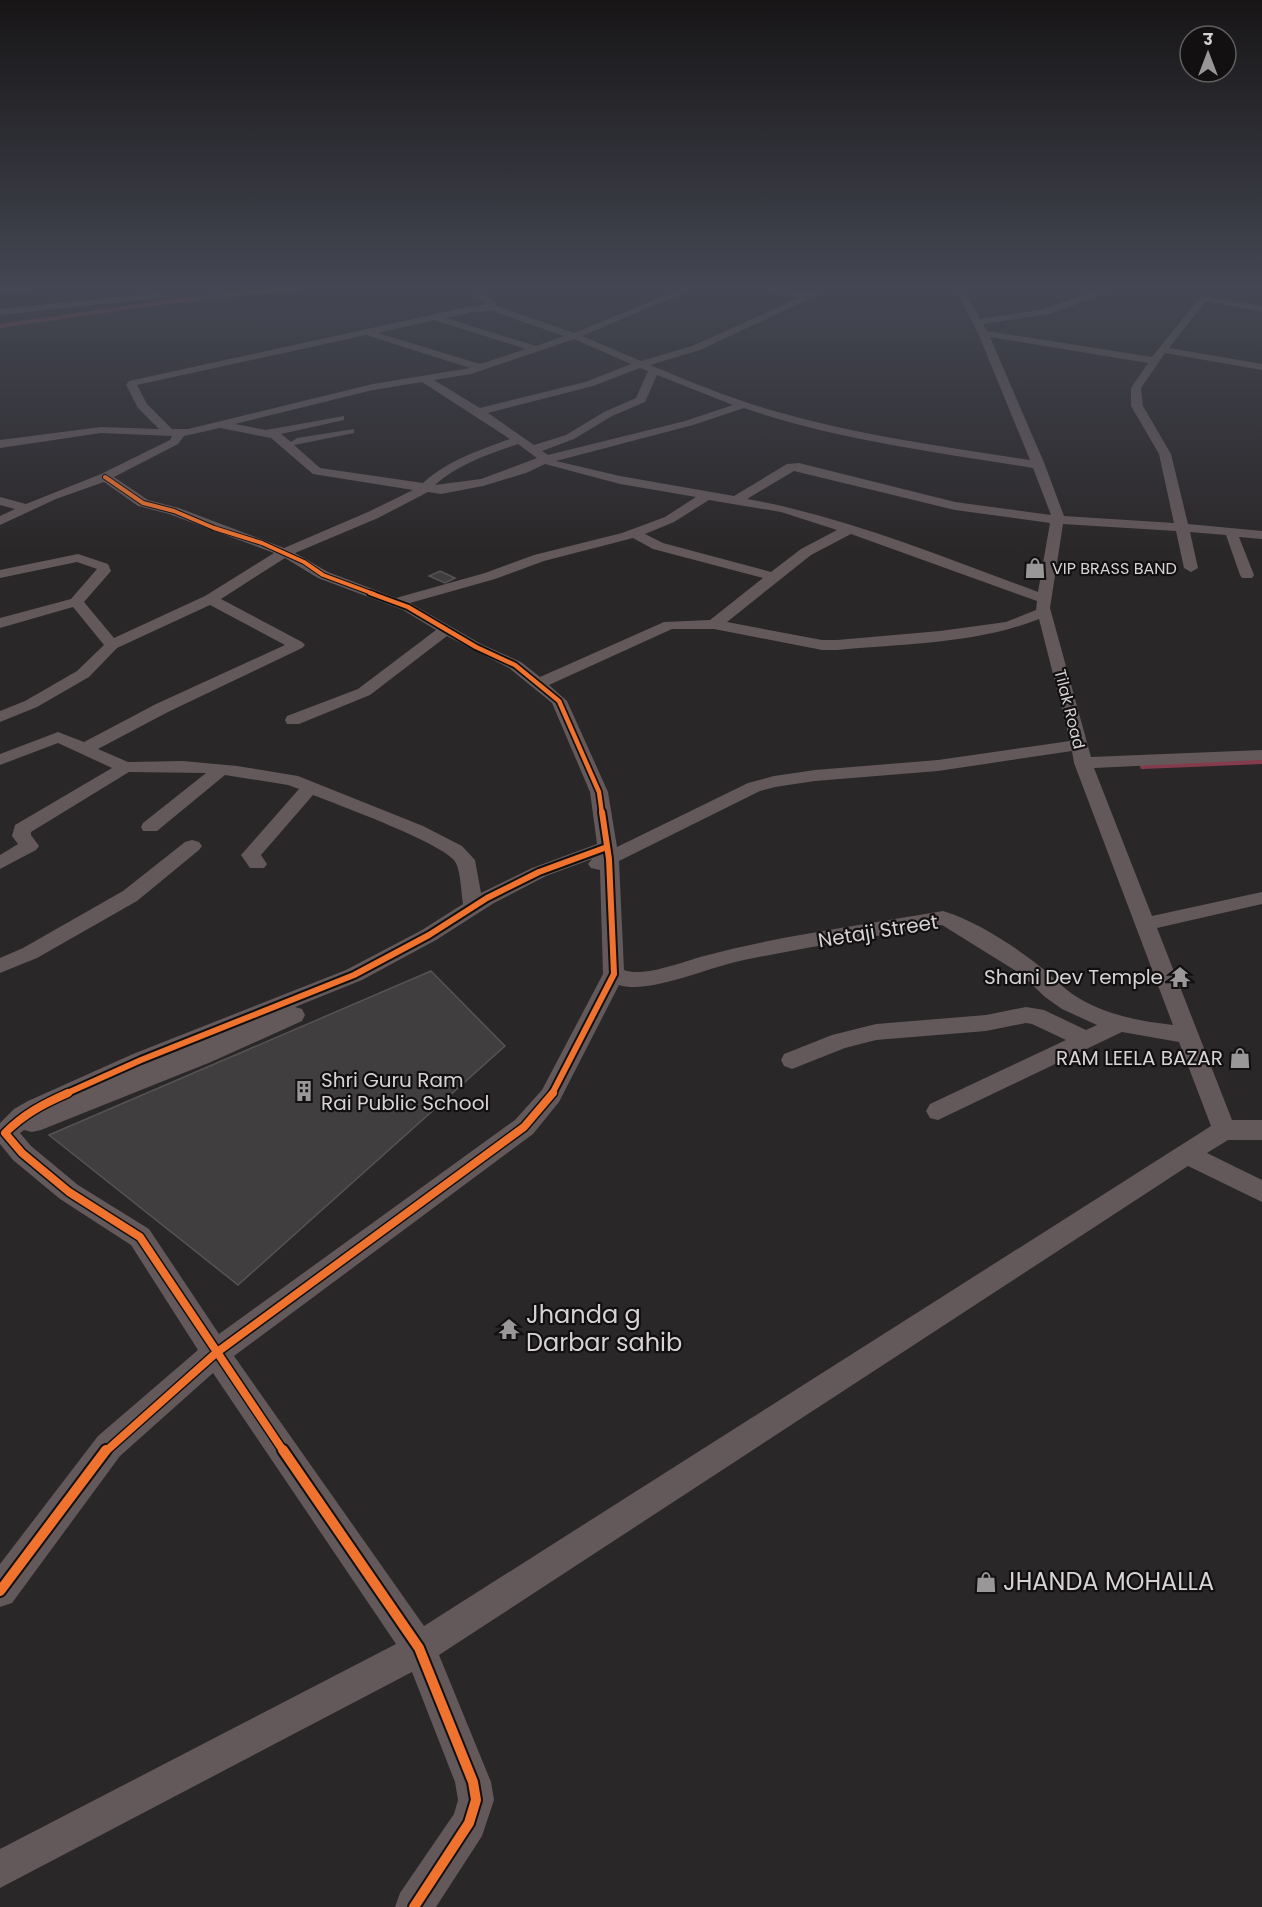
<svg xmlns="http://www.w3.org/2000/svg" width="1262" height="1907" font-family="Poppins,'Noto Sans Devanagari',sans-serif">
<rect width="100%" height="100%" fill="#2a2728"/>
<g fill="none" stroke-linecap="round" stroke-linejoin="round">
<!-- stream-far1 -->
<polyline stroke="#843b4b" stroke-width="4" points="0,326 160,303 308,286"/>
<!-- stream -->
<polyline stroke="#843b4b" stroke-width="6" points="1143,766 1262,761"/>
</g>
<!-- building -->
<g fill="#413e3f" stroke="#555353" stroke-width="1.5">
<polygon points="440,571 455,578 445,583 429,576"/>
<polygon points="431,971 505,1046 238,1285 49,1135"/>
</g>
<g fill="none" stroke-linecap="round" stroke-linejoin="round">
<!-- street -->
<g fill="#63585a" fill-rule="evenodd">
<polygon points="52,286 48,289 0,293 0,287"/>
<path d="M472 286H480L479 289 494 301 497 306 574 333 688 286H700L582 336 641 361 692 346 799 298 748 286C767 286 786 293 805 294 814 294 824 286 837 286L700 350 650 365C691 382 732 399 774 411 857 435 944 447 1030 460L978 333 954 286H962L980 319 1044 309 1101 289H1107V293L1049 314 983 324 987 331 1152 357 1201 296 1262 306V312L1206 301 1169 348 1262 364V370L1165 353 1141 388 1143 406 1171 454 1188 524 1262 531V539L1239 537 1254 575 1252 578H1242L1240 575 1226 535 1190 532 1198 568 1191 572 1184 568 1176 531 1063 524 1050 608 1091 757 1262 750V760L1094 768 1152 916 1262 892V904L1157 928 1232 1120H1262V1140H1228L1207 1153 1262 1180V1202L1188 1166 439 1655 491 1782 494 1800 482 1836 436 1907H395L400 1893 454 1814 458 1800 455 1782 412 1672 0 1888V1849L396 1644 213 1373 120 1456 12 1603 0 1607V1564L98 1436 198 1350 131 1245 60 1199 13 1160 0 1144V1123L14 1109 28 1101 133 1054 346 970 422 930 463 904C461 892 461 874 456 863 448 845 336 804 313 795L261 855 267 864 264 868H250L241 855 299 789 288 785 225 775 157 831H143L141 827 143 823 206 773 129 772 31 832V835L39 846 36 850 0 869V855L18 844 12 836 15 825 112 768 58 743 0 765V754L58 732 84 742 156 704 285 645 210 605 117 648 89 677 37 707 0 722V711L25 701 77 671 104 645 73 607 0 628V618L71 599 97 569 77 562 0 578V570L78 554 108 564 111 571 84 602 114 638 205 596 274 553 169 514 138 506 104 482 56 499 0 525V516L15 509 0 505V497L26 504 101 474 170 440 172 436 101 433 0 448V440L101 427 159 429 138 408 126 385 129 381 472 306 487 305 471 292ZM492 311 564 336 536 346 446 318 472 312ZM434 320 526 349 480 364 378 333ZM366 335 470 368 373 384 188 429H172L147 404 137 385ZM990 337 1148 363 1131 388V406L1159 454 1174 523 1064 516 1045 465ZM574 339 631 364 585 382 480 408 434 380 471 374ZM640 368 648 371 636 398 604 412 566 435 534 445 488 413 593 386ZM657 375 733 405 685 421 548 455 542 451 574 439 612 416 645 402ZM422 382 510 439C479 450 447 461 423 483L320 468 294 445 354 433V429L297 438 291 442 281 434 344 420V416L266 430 235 424 373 390ZM744 408C837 440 936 452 1033 468L1051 515 955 502 799 463 787 464 734 496 620 476 556 461 693 425ZM220 428 271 438 313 474 413 490 368 512 284 548 179 508 148 500 114 477 178 444 184 436ZM518 444 537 458 481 479 435 485C458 464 489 454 518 444ZM545 464 620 484 696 497 665 517 622 533 534 555 485 573 396 598 328 572 295 553 378 518 428 492 441 494 483 486 526 473ZM794 471 955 510 1050 523 1038 592C943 557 847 517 747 499ZM709 500 781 512 837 530 801 549 771 572 663 543 645 534 674 522ZM851 534 1037 601 1036 610 1006 622 940 631 837 640H822L727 622 811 555ZM633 538 653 549 763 578 710 620 664 622 540 677 521 662 481 644 410 603 495 579 544 561ZM285 558 318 578 403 610 436 630 358 689 287 716 285 720 287 724H299L370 695 447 636 509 668 552 703 590 792 597 844 532 868 481 893 475 860 462 846 423 826 298 776 237 766 183 761 128 762 98 749 168 712 302 648 305 645 302 642 221 599ZM1039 619 1070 741 938 760 815 770 774 776 748 783 617 847 608 792 567 701 549 685 672 629H714L822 650H837C903 644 976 644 1039 619ZM1072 751 1074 763 1173 1025C1139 1021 1106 1015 1077 997 1062 988 1052 975 1038 965 1013 945 974 920 943 911 864 925 782 935 704 956 685 961 643 978 624 970L619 861 760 791 775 787 815 781 938 771ZM592 859 588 864 591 868 600 870 603 974 542 1090 515 1120 219 1334 149 1229 78 1185 31 1146 20 1133 24 1130 32 1132 41 1130 211 1062 302 1021 305 1015 302 1009 295 1007 362 980 436 940 494 903 546 876ZM942 925 1021 974 1045 997 1062 1009 1097 1025 1086 1030 1044 1010 1026 1007 986 1015 876 1024 832 1035 784 1054 781 1060 784 1066 792 1069 845 1048 876 1040 986 1031 1026 1023 1032 1024 1066 1040 930 1104 926 1111 930 1118 938 1120 1122 1032 1179 1042 1211 1126 424 1626 234 1356 533 1134 559 1102 619 985C649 995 711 966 744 960 809 947 876 936 942 925Z"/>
<polygon points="158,293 163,296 161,298 0,315 0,309"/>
<polygon points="192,840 199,842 202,846 199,850 137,901 37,958 0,973 0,958 23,948 123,891 185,842"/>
</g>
<defs>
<polyline id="cycleway-far4" points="105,477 143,503 174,511 214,528 262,543 304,562 323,575 374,594"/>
<polyline id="cycleway-far3" points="370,593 408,607 476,647 515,665 559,701 599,792 602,814"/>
<g id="cycleway-far2">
<polyline points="65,1094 141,1060 354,975 429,935 487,898 539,872 607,847"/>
<polyline points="552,1094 614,974 609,859 602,812"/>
</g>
<g id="cycleway-far1">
<path d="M68 1093C43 1104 24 1114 5 1133L22 1153 69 1192 140 1237 284 1452"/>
<polyline points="105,1452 216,1353 524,1127 553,1093"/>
</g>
<g id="cycleway">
<polyline points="283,1450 419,1648 473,1782 476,1800 469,1823 414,1907"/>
<polyline points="0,1591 106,1450"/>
</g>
</defs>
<!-- cycleway-far4 casing -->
<use href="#cycleway-far4" stroke="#121010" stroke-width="6"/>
<!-- cycleway-far3 casing -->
<use href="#cycleway-far3" stroke="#121010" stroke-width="8"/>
<!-- cycleway-far2 casing -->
<use href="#cycleway-far2" stroke="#121010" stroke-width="10"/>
<!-- cycleway-far1 casing -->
<use href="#cycleway-far1" stroke="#121010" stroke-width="11"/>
<!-- cycleway casing -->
<use href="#cycleway" stroke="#121010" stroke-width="14"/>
<!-- cycleway-far4 -->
<use href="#cycleway-far4" stroke="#ef722f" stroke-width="4"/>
<!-- cycleway-far3 -->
<use href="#cycleway-far3" stroke="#ef722f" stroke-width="4.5"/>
<!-- cycleway-far2 -->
<use href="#cycleway-far2" stroke="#ef722f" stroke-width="6"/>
<!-- cycleway-far1 -->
<use href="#cycleway-far1" stroke="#ef722f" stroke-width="8"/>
<!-- cycleway -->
<use href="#cycleway" stroke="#ef722f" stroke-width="10"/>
</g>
<!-- sky -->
<linearGradient id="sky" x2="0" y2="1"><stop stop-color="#171516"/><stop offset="0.52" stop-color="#444753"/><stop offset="1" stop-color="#444753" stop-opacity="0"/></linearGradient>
<rect width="1262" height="553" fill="url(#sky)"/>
<!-- icons -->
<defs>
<symbol id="shop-bare" viewBox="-9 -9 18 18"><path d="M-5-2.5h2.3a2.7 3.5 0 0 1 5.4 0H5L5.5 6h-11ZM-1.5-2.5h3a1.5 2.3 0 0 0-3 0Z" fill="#9a9798" stroke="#121010" stroke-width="2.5" paint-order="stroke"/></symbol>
<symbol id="temple-bare" viewBox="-9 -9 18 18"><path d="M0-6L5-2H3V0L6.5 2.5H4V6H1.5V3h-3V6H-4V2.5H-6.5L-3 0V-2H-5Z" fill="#9a9798" stroke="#121010" stroke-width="2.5" paint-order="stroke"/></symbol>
<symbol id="building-bare" viewBox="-9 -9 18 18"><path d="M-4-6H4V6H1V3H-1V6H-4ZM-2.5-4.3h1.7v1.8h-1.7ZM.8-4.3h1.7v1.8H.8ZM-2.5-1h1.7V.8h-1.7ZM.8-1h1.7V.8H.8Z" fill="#9a9798" stroke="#121010" stroke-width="2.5" paint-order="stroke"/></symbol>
</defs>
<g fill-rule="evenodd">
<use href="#shop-bare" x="1020" y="553" width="30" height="30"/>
<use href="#temple-bare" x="1165" y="962" width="30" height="30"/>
<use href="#shop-bare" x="1225" y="1043" width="30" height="30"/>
<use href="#building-bare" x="289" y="1076" width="30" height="30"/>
<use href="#temple-bare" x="494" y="1314" width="30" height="30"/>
<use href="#shop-bare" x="971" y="1567" width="30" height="30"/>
</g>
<g text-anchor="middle" stroke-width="4.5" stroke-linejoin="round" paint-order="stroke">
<!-- far-poi labels -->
<g font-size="16" fill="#d7d3d4" stroke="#121010" text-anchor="start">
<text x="1052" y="574">VIP BRASS BAND</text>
</g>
<!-- far-street labels -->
<g font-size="16" fill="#d7d3d4" stroke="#121010">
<text transform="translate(1070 709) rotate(76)" y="6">Tilak Road</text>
</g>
<!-- street labels -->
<g font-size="20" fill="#d7d3d4" stroke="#121010">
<text transform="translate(878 931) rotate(-9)" y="7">Netaji Street</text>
</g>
<!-- poi labels -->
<g font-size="20" fill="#d7d3d4" stroke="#121010" text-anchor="end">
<text x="1163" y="984">Shani Dev Temple</text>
<text x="1223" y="1065">RAM LEELA BAZAR</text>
<text x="321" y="1087" text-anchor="start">Shri Guru Ram<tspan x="321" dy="23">Rai Public School</tspan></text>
</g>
<!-- near-poi labels -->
<g font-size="24" fill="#d7d3d4" stroke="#121010" text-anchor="start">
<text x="526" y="1323">Jhanda g<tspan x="526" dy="28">Darbar sahib</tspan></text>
<text x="1003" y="1590">JHANDA MOHALLA</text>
</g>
</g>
<!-- north arrow -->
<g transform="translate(1208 54)"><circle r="28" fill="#121010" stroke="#615e5e" stroke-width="1.5"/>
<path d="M0-4.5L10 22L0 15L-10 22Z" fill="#9a9798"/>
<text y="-9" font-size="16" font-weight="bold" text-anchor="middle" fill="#d7d3d4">उ</text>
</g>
</svg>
